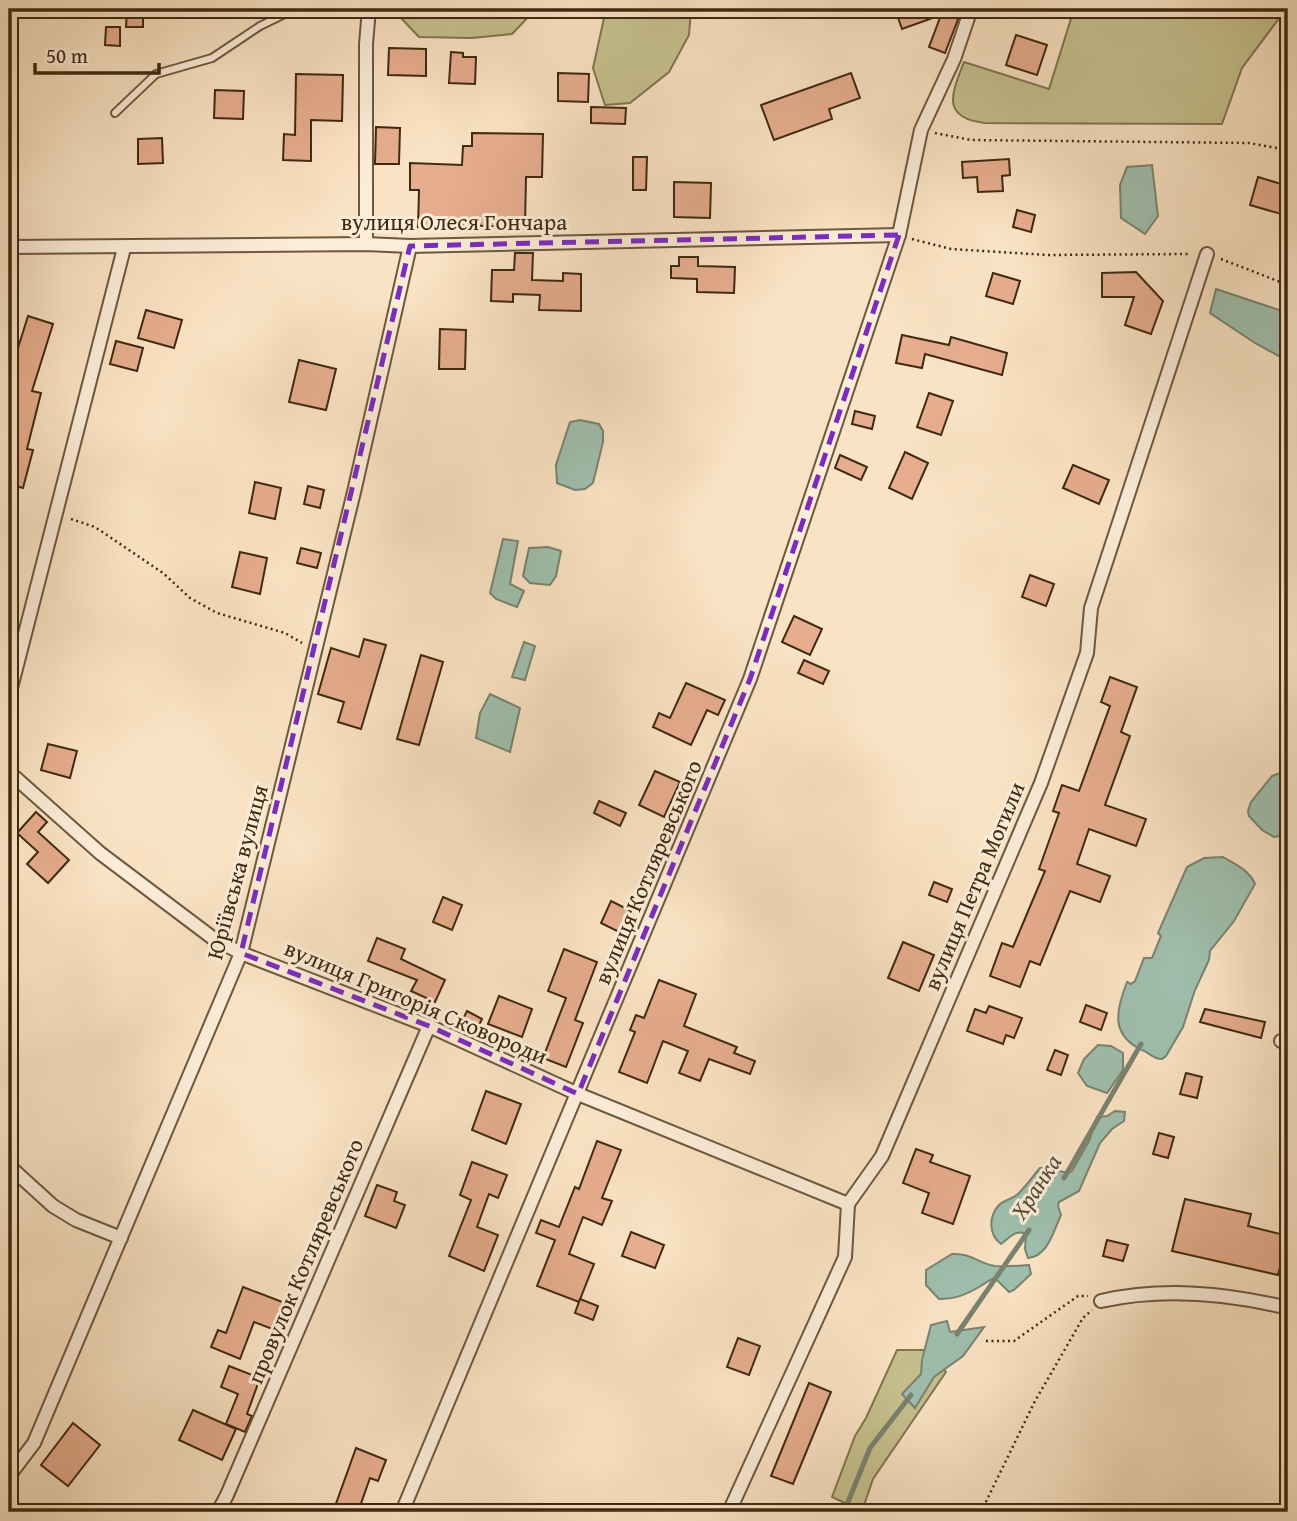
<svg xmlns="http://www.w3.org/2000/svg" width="1297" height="1521" font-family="'Gentium Book Plus',serif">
<rect width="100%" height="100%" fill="#fae3c4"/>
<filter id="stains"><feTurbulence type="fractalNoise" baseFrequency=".00286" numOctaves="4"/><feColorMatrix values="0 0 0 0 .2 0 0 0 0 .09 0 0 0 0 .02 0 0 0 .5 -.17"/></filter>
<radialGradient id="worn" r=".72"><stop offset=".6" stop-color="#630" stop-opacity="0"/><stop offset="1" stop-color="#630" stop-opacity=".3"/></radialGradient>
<!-- green -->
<g fill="#c6c18f" stroke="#827550" stroke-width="2">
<polygon points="399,9 536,9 512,34 472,38 419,37 400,17"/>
<polygon points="606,9 691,9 689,35 669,72 630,103 605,105 593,68"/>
<path d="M1074 9H1286L1242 68 1222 124 985 123C940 118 952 93 964 62L1049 89Z"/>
<polygon points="897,1350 923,1350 946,1372 873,1479 862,1511 832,1497 855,1436 866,1418"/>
</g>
<!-- water -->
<g fill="#9fbfae" stroke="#79836f" stroke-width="2">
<polygon points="1152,165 1158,216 1145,234 1121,218 1120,185 1127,167"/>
<polygon points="1216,289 1288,313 1288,359 1286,360 1255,343 1210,313"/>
<polygon points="580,420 599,424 603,431 603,442 593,483 585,489 575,490 557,483 556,465 570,422"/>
<polygon points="503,539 518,541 510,584 524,591 517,607 496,599 490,593"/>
<polygon points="548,547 561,551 556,576 550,585 530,583 523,576 529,548"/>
<polygon points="524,642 535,646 525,680 512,677"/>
<polygon points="490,694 520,708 510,752 476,738 480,713"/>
<polygon points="1288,770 1288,817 1279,836 1274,837 1262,830 1249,816 1248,811 1251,802 1272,776"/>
<path d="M1223 857C1235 864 1250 871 1255 884L1234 921 1210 951 1209 960 1195 990 1183 1027 1166 1056 1162 1059C1153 1059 1150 1053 1142 1050 1110 1035 1116 1010 1127 982L1131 984 1135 981 1144 958H1152L1161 936 1158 933 1187 867 1204 858Z"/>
<polygon points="1098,1045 1111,1046 1123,1053 1123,1070 1107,1093 1087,1086 1078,1073 1084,1059"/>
<path d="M1115 1111 1125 1112 1124 1121 1112 1129 1100 1143 1079 1191 1059 1202 1058 1206 1061 1215C1053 1232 1048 1256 1028 1258L1025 1249 1026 1234C1016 1229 1009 1238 1001 1244 989 1235 988 1217 999 1205 1004 1200 1013 1199 1018 1194 1026 1186 1033 1176 1040 1168H1049L1067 1173 1072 1171 1089 1141 1097 1117 1107 1116Z"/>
<path d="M952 1254C972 1253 977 1263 995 1266 1006 1267 1018 1266 1029 1265L1031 1274 1014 1290 1009 1292 995 1278C988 1280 986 1283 979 1287 966 1295 954 1300 939 1299L926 1285V1270Z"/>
<polygon points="947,1321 950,1332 984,1327 963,1356 934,1377 915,1408 902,1394 921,1374 922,1360 931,1325"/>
</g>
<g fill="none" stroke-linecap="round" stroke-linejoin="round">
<!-- stream -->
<g stroke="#79836f" stroke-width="5">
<polyline points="1064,1178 1141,1044"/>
<polyline points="957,1334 1029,1230"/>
<polyline points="844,1512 870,1448 911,1395"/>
</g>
</g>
<!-- building -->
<g fill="#e6ad8e" stroke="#3f2910" stroke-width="2">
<polygon points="895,9 962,9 945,53 929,47 941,15 902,29"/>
<polygon points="127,10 143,11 143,27 126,27"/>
<polygon points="106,27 120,27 120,46 105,45"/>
<polygon points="1016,35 1047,45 1037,75 1006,65"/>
<polygon points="389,48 426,49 426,76 388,75"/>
<polygon points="451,52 463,53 463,57 476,57 475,84 449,83"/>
<polygon points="558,73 589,74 588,102 558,101"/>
<polygon points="851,73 860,98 829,109 832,119 774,140 761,105"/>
<polygon points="296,74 343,75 342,121 311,120 311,161 283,160 284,134 295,135"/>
<polygon points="215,90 244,91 243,119 214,118"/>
<polygon points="591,107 626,108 625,124 591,123"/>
<polygon points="376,127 400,128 399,164 375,164"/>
<polygon points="472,133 543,134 542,177 526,177 525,227 455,225 455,228 418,227 419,190 410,190 410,163 462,165 463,146 472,146"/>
<polygon points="162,138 163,163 138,164 138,139"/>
<polygon points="633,157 647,157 646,190 633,190"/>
<polygon points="1009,159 1010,175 1002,176 1003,191 978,192 977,177 963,178 962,162"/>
<polygon points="1258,177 1288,186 1288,216 1250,205"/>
<polygon points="674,182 711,183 710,218 674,217"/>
<polygon points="1017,210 1035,215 1031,232 1013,227"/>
<polygon points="515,253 533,253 532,280 563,281 563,273 581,274 581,311 539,310 540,295 513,294 513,302 491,301 492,270 514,270"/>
<polygon points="679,257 698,257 698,266 735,267 734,293 697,292 697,279 671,278 671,266 679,266"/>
<polygon points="1136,272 1163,301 1151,334 1125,325 1134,297 1102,297 1102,273"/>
<polygon points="993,273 1020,281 1013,304 986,296"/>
<polygon points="146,310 182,320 174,348 138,338"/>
<polygon points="28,316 53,324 32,391 41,393 27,449 33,450 23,488 9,484 9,377"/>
<polygon points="440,329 466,330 465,369 439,369"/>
<polygon points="902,335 949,345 951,337 1007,353 1002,375 925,354 922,368 896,363"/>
<polygon points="116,341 143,348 137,371 110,364"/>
<polygon points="299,360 336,369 326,410 289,402"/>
<polygon points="929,393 953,401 941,435 917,427"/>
<polygon points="855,411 875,416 872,429 852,424"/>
<polygon points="905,452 928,463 912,499 889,488"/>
<polygon points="840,455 867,467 861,480 835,468"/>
<polygon points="1073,465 1109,480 1099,504 1063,488"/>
<polygon points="255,482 281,488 275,519 249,513"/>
<polygon points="308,486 324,490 320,508 304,504"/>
<polygon points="301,548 321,553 317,568 297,563"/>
<polygon points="240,552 267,558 260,594 232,587"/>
<polygon points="1030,575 1054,584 1046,606 1022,597"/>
<polygon points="794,616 822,629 810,655 782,642"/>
<polygon points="364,639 386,645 361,729 338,722 344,702 318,694 331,648 359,657"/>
<polygon points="421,655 443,662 419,745 397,739"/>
<polygon points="804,660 829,671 823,684 798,673"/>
<polygon points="1110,677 1137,687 1121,732 1130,736 1105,805 1146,819 1136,846 1089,829 1077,864 1110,876 1100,902 1070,891 1040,965 1030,961 1020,987 990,976 1002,943 1013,947 1045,871 1039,869 1059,813 1053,811 1062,785 1079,791 1110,706 1101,702"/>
<polygon points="686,683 725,700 718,715 707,710 691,745 653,727 659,713 670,718"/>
<polygon points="48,744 77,751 70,778 41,770"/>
<polygon points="655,771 680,782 664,817 639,805"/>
<polygon points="599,801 626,813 620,826 594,813"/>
<polygon points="36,812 47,822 38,832 69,860 48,883 27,864 38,852 17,833"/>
<polygon points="934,882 952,889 947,902 929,895"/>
<polygon points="443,897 462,905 452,930 433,922"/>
<polygon points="611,901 631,911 621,933 601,923"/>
<polygon points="377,938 405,949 401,959 445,980 435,1002 411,991 417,980 368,961"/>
<polygon points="903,942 934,955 919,991 888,978"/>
<polygon points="564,949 597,962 575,1020 583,1023 566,1067 543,1058 566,998 548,991"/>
<polygon points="659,980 696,994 684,1026 737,1047 734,1053 755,1061 750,1074 709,1059 700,1081 679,1073 688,1051 663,1041 647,1083 619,1072 635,1032 630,1030 636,1015 644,1018"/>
<polygon points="499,996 532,1009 522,1037 488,1024"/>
<polygon points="1086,1005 1107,1013 1101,1030 1080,1022"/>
<polygon points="989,1006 1022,1018 1014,1038 1006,1035 1003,1044 967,1031 975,1009 986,1013"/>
<polygon points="1205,1009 1265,1022 1261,1038 1200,1022"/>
<polygon points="467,1011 482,1019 476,1032 460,1025"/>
<polygon points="1055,1050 1068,1055 1061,1075 1047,1070"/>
<polygon points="1186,1073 1202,1077 1197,1098 1180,1094"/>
<polygon points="486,1091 521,1104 506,1144 472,1130"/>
<polygon points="1159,1133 1174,1137 1168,1158 1153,1154"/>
<polygon points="597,1141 621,1150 602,1198 612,1201 602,1225 583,1217 569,1254 594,1264 579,1302 537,1286 555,1240 536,1233 541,1220 559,1227 575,1187 579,1189"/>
<polygon points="916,1149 933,1155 930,1162 970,1176 953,1224 922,1213 929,1193 903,1183"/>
<polygon points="472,1162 507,1175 498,1198 489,1194 477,1227 498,1235 484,1271 449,1256 471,1200 460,1195"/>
<polygon points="377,1185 397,1192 394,1201 405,1205 396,1228 365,1216"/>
<polygon points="1185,1199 1251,1214 1248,1226 1288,1236 1278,1275 1172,1251"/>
<polygon points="631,1232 664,1245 655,1268 622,1256"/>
<polygon points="1107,1240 1128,1245 1123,1261 1103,1256"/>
<polygon points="243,1287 285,1303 275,1330 254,1322 240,1359 211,1347 218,1330 226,1333"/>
<polygon points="580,1299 598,1306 593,1320 575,1313"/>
<polygon points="738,1338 760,1346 749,1375 727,1367"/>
<polygon points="229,1366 260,1378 247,1414 252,1416 245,1432 226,1424 238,1394 221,1387"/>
<polygon points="809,1383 831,1392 793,1484 771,1476"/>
<polygon points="193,1410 236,1429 222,1460 179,1440"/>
<polygon points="73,1423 100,1445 68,1486 41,1465"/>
<polygon points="356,1448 386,1460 378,1481 370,1478 358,1512 333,1512"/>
</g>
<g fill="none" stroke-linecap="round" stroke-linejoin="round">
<defs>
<polyline id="service" points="115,113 156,74 212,58 260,26 295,9"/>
<g id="minor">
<polyline points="366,244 366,44 369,9"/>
<polyline points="9,247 366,244 410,246 899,235"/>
<polyline points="9,696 124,248"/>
<polyline points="9,772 100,853 214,939 241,953 429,1026 578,1094 848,1204"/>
<polyline points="1281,1041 1288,1042"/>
<polyline points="9,1166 53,1206 76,1220 121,1238"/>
<path d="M1101 1301C1164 1287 1226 1293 1288 1308"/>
<polyline points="9,1476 34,1443 241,953 354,492 410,246"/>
<polyline points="218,1512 227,1495 429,1026"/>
<polyline points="402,1512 750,679 899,235 921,130 954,59 971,9"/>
<polyline points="729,1512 845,1257 848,1204 882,1156 1041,783 1087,653 1091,608 1207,254"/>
</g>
</defs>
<!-- service casing -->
<use href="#service" stroke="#6e583d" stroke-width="10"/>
<!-- minor casing -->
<use href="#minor" stroke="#6e583d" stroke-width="16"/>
<!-- path -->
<g stroke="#3f2910" stroke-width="2.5" stroke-dasharray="2 3.5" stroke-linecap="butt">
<polyline points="935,133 971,140 1249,143 1288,150"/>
<polyline points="912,239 951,249 1048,255 1191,254"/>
<polyline points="1221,259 1288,285"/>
<polyline points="71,519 95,527 163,573 190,598 217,613 285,633 302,643"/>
<polyline points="986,1341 1014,1341 1078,1296 1088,1296"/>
<polyline points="981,1512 1035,1401 1083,1318 1092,1310"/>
</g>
<!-- service -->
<use href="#service" stroke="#fcedd9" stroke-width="6"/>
<!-- minor -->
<use href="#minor" stroke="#fcedd9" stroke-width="12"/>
</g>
<!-- marked area -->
<path fill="none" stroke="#7b2cbf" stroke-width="5" stroke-dasharray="14 9" stroke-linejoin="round" d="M899 235 750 679 578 1094 429 1026 241 953 410 246Z"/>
<g text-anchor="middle" stroke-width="6" stroke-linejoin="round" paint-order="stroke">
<!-- street labels -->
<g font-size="23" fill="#3f2910" stroke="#fcedd9">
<text x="454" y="230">вулиця Олеся Гончара</text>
<text transform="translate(237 872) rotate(-75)" y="8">Юріївська вулиця</text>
<text transform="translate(648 872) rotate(-67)" y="8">вулиця Котляревського</text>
<text transform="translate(974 886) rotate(-67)" y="8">вулиця Петра Могили</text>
<text transform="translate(416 1002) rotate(23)" y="8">вулиця Григорія Сковороди</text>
<text transform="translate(305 1261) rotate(-67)" y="8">провулок Котляревського</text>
</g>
<!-- water labels -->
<g font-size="24" font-style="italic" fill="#574e38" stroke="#fcedd9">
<text transform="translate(1036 1187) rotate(-57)" y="8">Хранка</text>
</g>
</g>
<!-- margin -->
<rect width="1297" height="1521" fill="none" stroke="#fae3c4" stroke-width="35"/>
<rect x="10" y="10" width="1276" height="1500" fill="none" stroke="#3f2910" stroke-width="3.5"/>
<rect x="18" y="18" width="1262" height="1486" fill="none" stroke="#3f2910" stroke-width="2"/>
<!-- scale -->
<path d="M35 63v10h124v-10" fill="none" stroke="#3f2910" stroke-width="3.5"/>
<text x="46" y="63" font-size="21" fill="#3f2910" stroke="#fcedd9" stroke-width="5" paint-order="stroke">50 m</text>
<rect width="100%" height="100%" filter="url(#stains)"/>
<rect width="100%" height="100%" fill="url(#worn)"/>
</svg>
